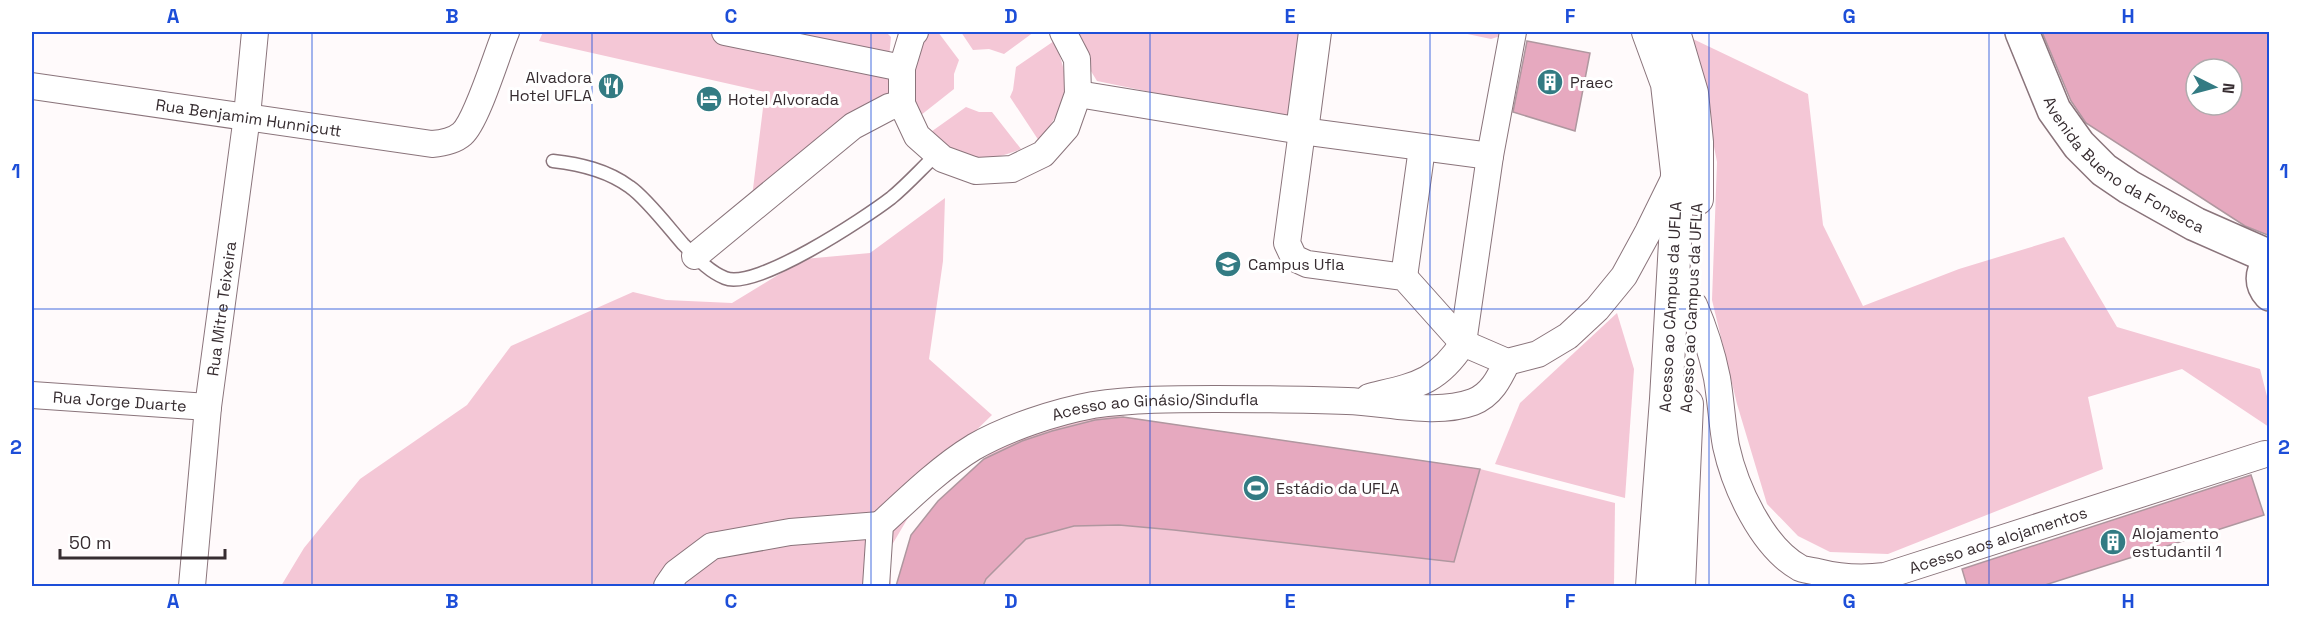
<svg xmlns="http://www.w3.org/2000/svg" width="2301" height="618" font-family="'Space Grotesk',sans-serif">
<rect width="100%" height="100%" fill="#fffafb"/>
<!-- green -->
<g fill="#f4c7d6">
<polygon points="543,32 886,32 891,37 888,68 890,98 750,213 765,92 539,41"/>
<polygon points="924,32 938,32 959,60 954,74 954,89 916,119 907,98"/>
<polygon points="961,32 1034,32 1004,54 989,49 973,50"/>
<polygon points="1067,32 1300,32 1290,121 1097,81"/>
<polygon points="1458,32 1573,32 1572,34 1510,33 1491,39"/>
<polygon points="1693,39 1808,94 1823,225 1863,306 1959,269 2064,237 2117,327 2260,369 2269,404 2269,427 2182,369 2088,397 2103,469 1888,554 1830,552 1798,536 1767,504 1737,404 1712,300 1717,162"/>
<path d="M1054 41C1073 86 1068 102 1039 141L1010 97 1013 90 1016 67Z"/>
<path d="M966 107 979 112H992L1021 149C996 159 970 165 946 150 940 146 934 139 928 134Z"/>
<polygon points="945,198 943,261 929,359 992,415 938,467 889,550 891,586 281,586 304,548 360,479 467,405 511,346 633,292 666,300 732,303 804,259 870,253"/>
<polygon points="1617,313 1634,369 1625,498 1495,464 1520,403"/>
<polygon points="1104,414 1480,469 1615,503 1614,586 896,586 911,535 938,501 1010,435"/>
</g>
<!-- building -->
<g fill="#e6a9bf" stroke="#af979f" stroke-width="1.5" fill-rule="evenodd">
<path d="M2042 32H2270V236L2245 226 2086 123 2071 101ZM2196 69H2232V105H2196Z"/>
<polygon points="1527,41 1590,53 1575,131 1513,112"/>
<polygon points="1123,417 1480,469 1454,562 1174,530 1119,525 1074,526 1026,539 986,579 983,586 896,586 911,535 938,501 984,459 1022,441 1052,431 1095,420"/>
<polygon points="2251,475 2264,515 2042,586 1967,586 1962,569"/>
</g>
<g fill="none" stroke-linecap="round" stroke-linejoin="round">
<defs>
<path id="service" d="M553 161C580 164 607 170 630 187 646 198 669 228 683 244 696 257 708 271 725 278 755 291 865 218 891 198 907 185 922 168 937 154"/>
<g id="minor">
<polyline points="725,32 902,68"/>
<polyline points="915,32 912,35 902,68 902,104 917,136 943,159 976,171 1012,169 1043,154 1066,128 1078,94 1077,59 1063,32"/>
<path id="s1" d="M32 86 432 144C444 143 454 141 462 134 477 121 497 53 506 32"/>
<polyline points="1078,94 1302,131 1490,156"/>
<polyline points="1302,131 1287,243 1294,258 1307,264 1404,277 1463,343 1507,362 1538,354 1568,336 1597,309 1624,276 1648,232 1675,177"/>
<polyline points="695,256 853,126 889,107 902,104"/>
<polyline points="1404,277 1422,148"/>
<path id="s2" d="M1694 305C1704 328 1712 353 1717 378 1721 401 1722 424 1726 446 1735 487 1762 547 1800 568 1805 570 1812 571 1818 572 1841 578 1862 579 1885 576L2265 454"/>
<path id="s3" d="M32 395 208 407"/>
<path d="M1369 397C1413 386 1437 384 1463 343L1490 156 1513 32"/>
<path id="s4" d="M192 586 208 407 247 116 255 32"/>
<polyline points="667,586 676,573 712,546 790,532 880,525"/>
<path id="s5" d="M876 586 880 525C908 499 941 467 974 447 1007 428 1055 412 1093 405 1133 399 1175 399 1215 399 1259 399 1303 399 1347 401 1385 402 1435 416 1473 402 1491 395 1499 379 1507 362"/>
</g>
<g id="tertiary">
<polyline points="1648,32 1667,84 1677,172 1676,225 1666,399 1652,586"/>
<polyline points="1674,32 1692,93 1697,142 1697,199"/>
<polyline points="1302,131 1315,32"/>
<polyline points="1679,586 1687,404"/>
</g>
<g id="secondary">
<path id="s6" d="M2022 32 2054 110 2079 145 2104 170 2129 187 2195 224 2270 257"/>
<path d="M2270 263C2261 273 2261 284 2270 294"/>
</g>
</defs>
<!-- service casing -->
<use href="#service" stroke="#8a747b" stroke-width="15"/>
<!-- minor casing -->
<use href="#minor" stroke="#8a747b" stroke-width="28"/>
<!-- tertiary casing -->
<use href="#tertiary" stroke="#8a747b" stroke-width="34"/>
<!-- secondary casing -->
<use href="#secondary" stroke="#8a747b" stroke-width="36"/>
<!-- service -->
<use href="#service" stroke="#fff" stroke-width="12"/>
<!-- minor -->
<use href="#minor" stroke="#fff" stroke-width="26"/>
<!-- tertiary -->
<use href="#tertiary" stroke="#fff" stroke-width="32"/>
<!-- secondary -->
<use href="#secondary" stroke="#fff" stroke-width="33"/>
</g>
<!-- grid -->
<path fill="none" stroke="#1d4ed8" stroke-width="1.5" stroke-opacity="0.55" d="M312 32V586M592 32V586M871 32V586M1150 32V586M1430 32V586M1709 32V586M1989 32V586M32 309H2270"/>
<!-- icons -->
<defs>
<symbol id="building-disc" viewBox="-11 -11 22 22"><circle r="9.5" fill="#337b83" stroke="#fff"/><path d="M-4-6H4V6H1V3H-1V6H-4ZM-2.5-4.3h1.7v1.8h-1.7ZM.8-4.3h1.7v1.8H.8ZM-2.5-1h1.7V.8h-1.7ZM.8-1h1.7V.8H.8Z" fill="#fff"/></symbol>
<symbol id="restaurant-disc" viewBox="-11 -11 22 22"><circle r="9.5" fill="#337b83" stroke="#fff"/><path d="M-5-6h1v4h1v-4h1v4h1v-4h1v5L-1.5 .5V6h-2V.5L-5-1ZM5-6V6H3V1.5H1.5Q1.5-4 5-6Z" fill="#fff"/></symbol>
<symbol id="hotel-disc" viewBox="-11 -11 22 22"><circle r="9.5" fill="#337b83" stroke="#fff"/><path d="M-6-4.5h1.5V1H6V5H4.5V3h-9V5H-6ZM-4 0a1.8 1.8 0 1 1 3.6 0ZM.5 0V-2.5h3Q6-2.5 6 0Z" fill="#fff"/></symbol>
<symbol id="university-disc" viewBox="-11 -11 22 22"><circle r="9.5" fill="#337b83" stroke="#fff"/><path d="M0-5L7-2L0 1L-7-2ZM-4 1L0 2.5L4 1V4Q0 6-4 4Z" fill="#fff"/></symbol>
<symbol id="stadium-disc" viewBox="-11 -11 22 22"><circle r="9.5" fill="#337b83" stroke="#fff"/><path d="M0-5a6.5 5 0 1 0 0 10a6.5 5 0 1 0 0-10ZM-3.5-1.8h7v3.6h-7Z" fill="#fff"/></symbol>
</defs>
<g fill-rule="evenodd">
<use href="#building-disc" x="1535" y="67" width="30" height="30"/>
<use href="#restaurant-disc" x="596" y="71" width="30" height="30"/>
<use href="#hotel-disc" x="694" y="84" width="30" height="30"/>
<use href="#university-disc" x="1213" y="249" width="30" height="30"/>
<use href="#stadium-disc" x="1241" y="473" width="30" height="30"/>
<use href="#building-disc" x="2098" y="527" width="30" height="30"/>
</g>
<g text-anchor="middle" stroke-width="6" stroke-linejoin="round" paint-order="stroke">
<!-- poi labels -->
<g font-size="16" fill="#372d31" stroke="#fff" text-anchor="start">
<text x="592" y="83" text-anchor="end">Alvadora<tspan x="592" dy="18">Hotel UFLA</tspan></text>
<text x="1570" y="88">Praec</text>
<text x="728" y="105">Hotel Alvorada</text>
<text x="1248" y="270">Campus Ufla</text>
<text x="1276" y="494">Estádio da UFLA</text>
<text x="2132" y="539">Alojamento<tspan x="2132" dy="18">estudantil 1</tspan></text>
</g>
<!-- street labels -->
<g font-size="16" fill="#372d31" stroke="#fff">
<text dy="6" stroke="none"><textPath href="#s1" startOffset="219">Rua Benjamim Hunnicutt</textPath></text>
<text dy="6" stroke="none"><textPath href="#s6" startOffset="174">Avenida Bueno da Fonseca</textPath></text>
<text transform="translate(1670 307) rotate(-87)" y="6">Acesso ao CAmpus da UFLA</text>
<text transform="translate(1691 308) rotate(-87)" y="6">Acesso ao Campus da UFLA</text>
<text dy="6" stroke="none"><textPath href="#s4" startOffset="279">Rua Mitre Teixeira</textPath></text>
<text dy="6" stroke="none"><textPath href="#s3" startOffset="88">Rua Jorge Duarte</textPath></text>
<text dy="6" stroke="none"><textPath href="#s5" startOffset="372">Acesso ao Ginásio/Sindufla</textPath></text>
<text dy="6" stroke="none"><textPath href="#s2" startOffset="496">Acesso aos alojamentos</textPath></text>
</g>
</g>
<!-- border -->
<rect width="2301" height="618" fill="none" stroke="#ffffff" stroke-width="66"/>
<!-- north arrow -->
<g transform="translate(2214 87) rotate(96)"><circle r="28" fill="#ffffff" stroke="#afabad" stroke-width="1.5"/>
<path d="M0-4.5L10 22L0 15L-10 22Z" fill="#337b83"/>
<text y="-9" font-size="16" font-weight="bold" text-anchor="middle" fill="#372d31">N</text>
</g>
<!-- scale -->
<path d="M60 549v9h165v-9" fill="none" stroke="#372d31" stroke-width="3"/>
<text x="69" y="549" font-size="18" fill="#372d31" stroke="#ffffff" stroke-width="4.5" paint-order="stroke">50 m</text>
<rect x="33" y="33" width="2235" height="552" fill="none" stroke="#1d4ed8" stroke-width="2"/>
<g font-size="20" text-anchor="middle" font-weight="bold" fill="#1d4ed8">
<text x="173" y="23">A</text>
<text x="452" y="23">B</text>
<text x="731" y="23">C</text>
<text x="1011" y="23">D</text>
<text x="1290" y="23">E</text>
<text x="1570" y="23">F</text>
<text x="1849" y="23">G</text>
<text x="2128" y="23">H</text>
<text x="16" y="178">1</text>
<text x="2284" y="178">1</text>
<text x="16" y="454">2</text>
<text x="2284" y="454">2</text>
<text x="173" y="608">A</text>
<text x="452" y="608">B</text>
<text x="731" y="608">C</text>
<text x="1011" y="608">D</text>
<text x="1290" y="608">E</text>
<text x="1570" y="608">F</text>
<text x="1849" y="608">G</text>
<text x="2128" y="608">H</text>
</g>
</svg>
